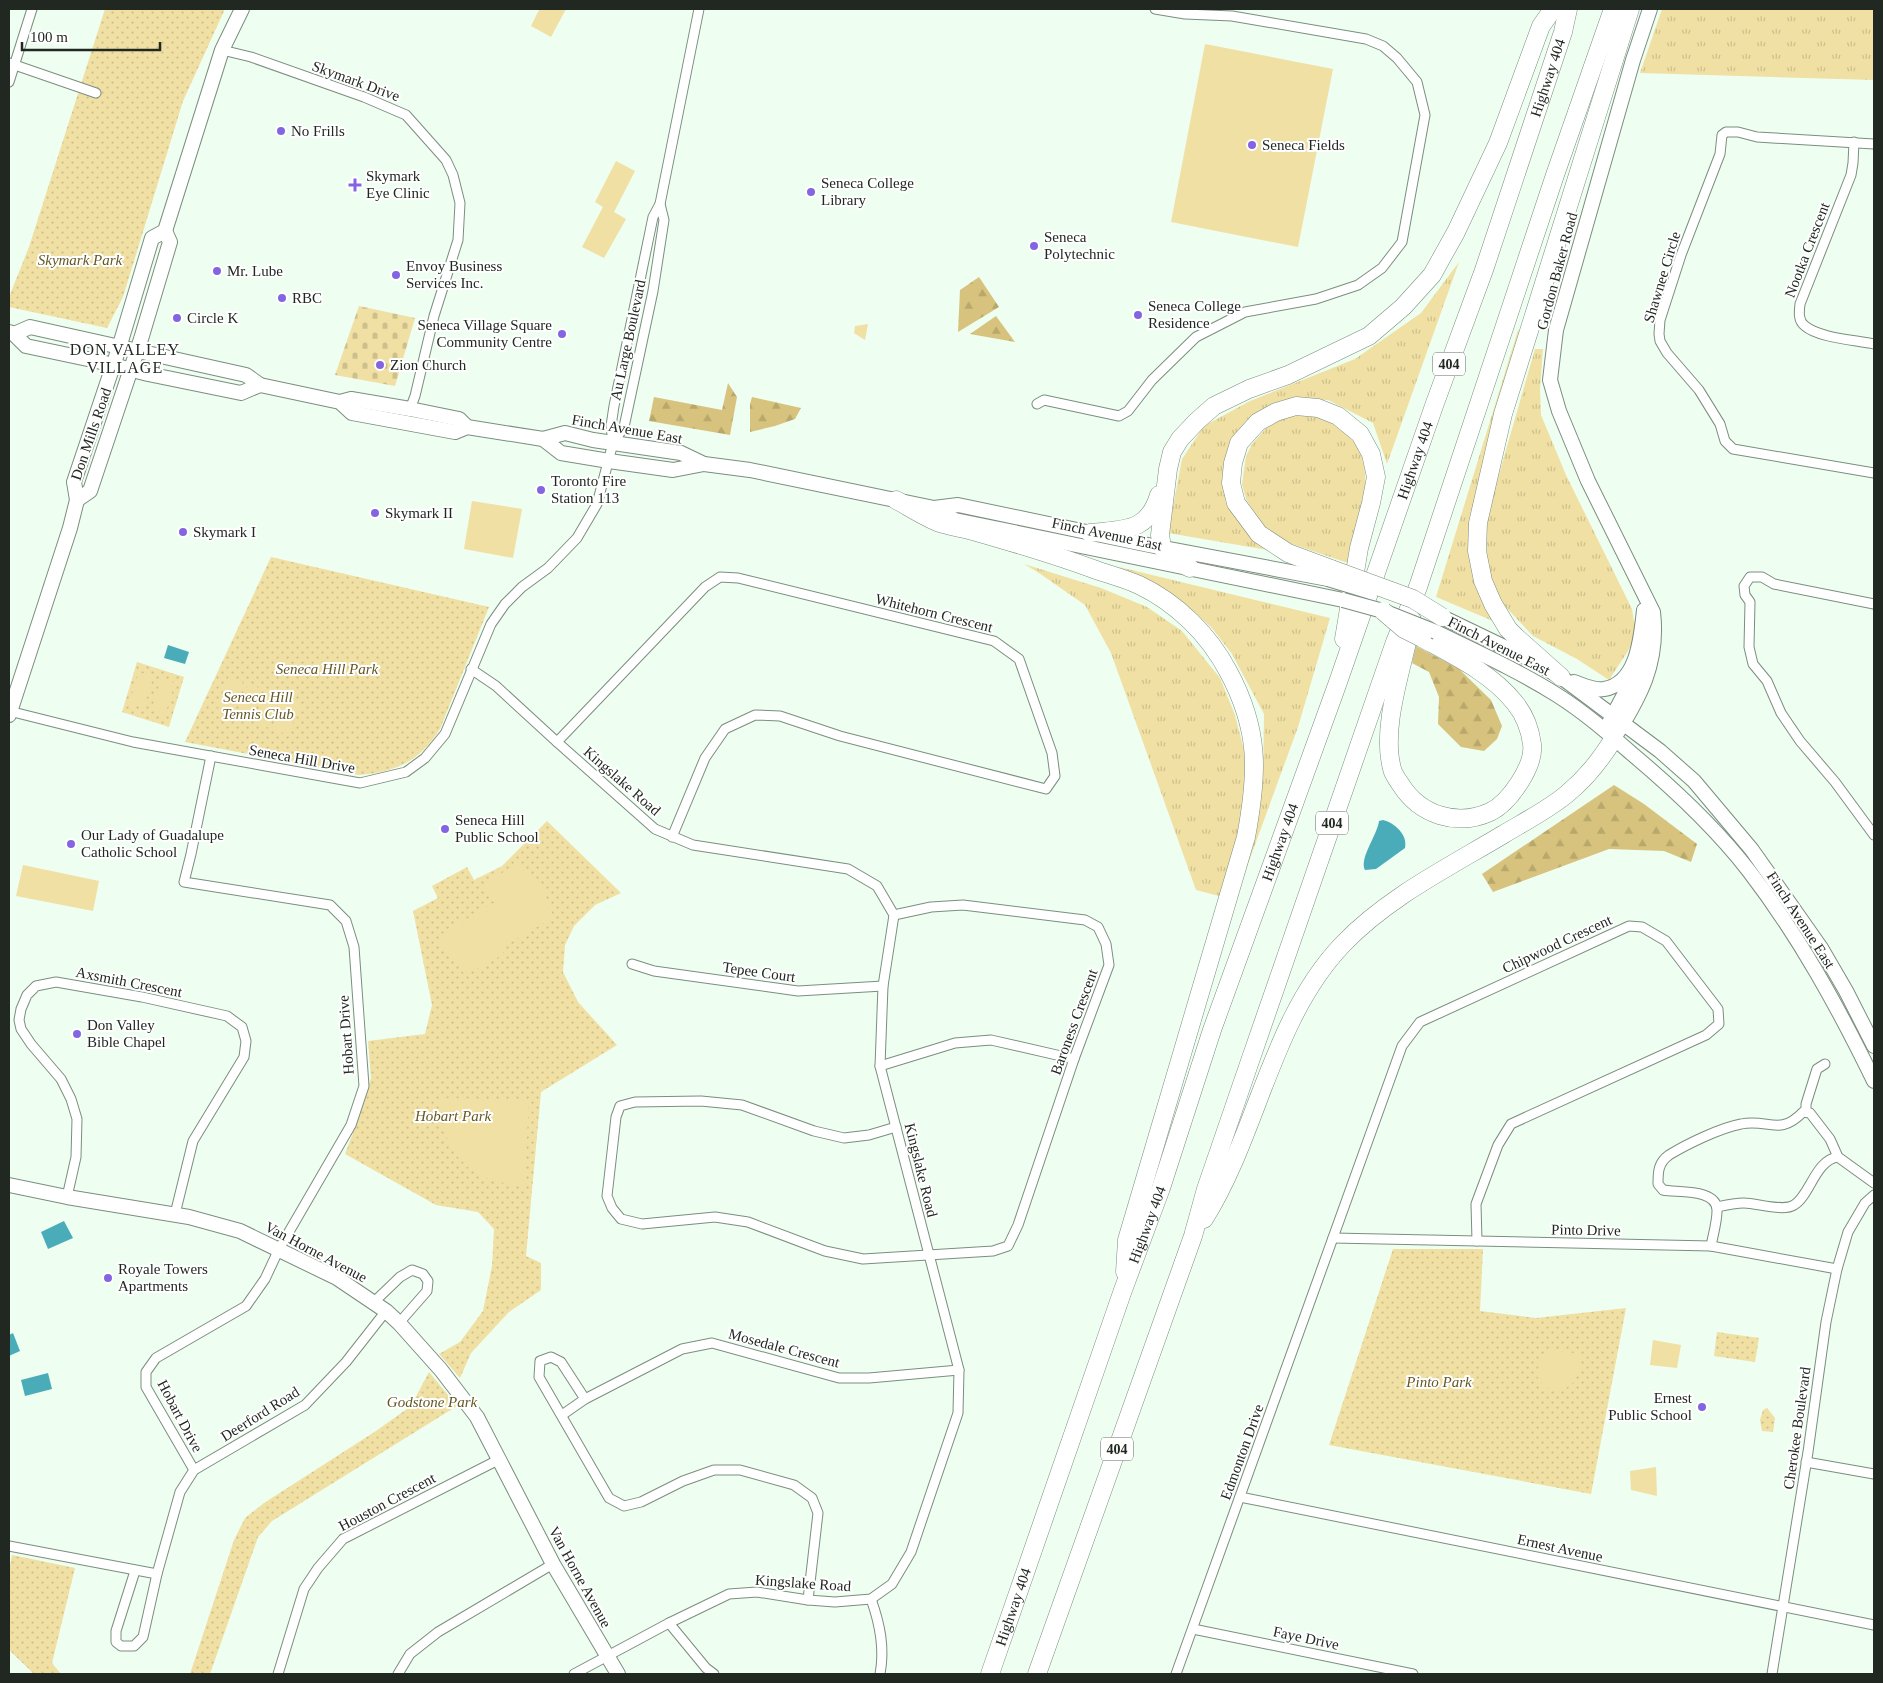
<svg xmlns="http://www.w3.org/2000/svg" width="1883" height="1683" font-family="'Times New Roman',serif">
<defs>
<pattern id="grass-tufts" width="24" height="20" patternUnits="userSpaceOnUse" patternTransform="scale(1.25)"><rect width="24" height="20" fill="#f1e0a3"/><path d="M3 7l-1-3M5 7V3M7 7l1-3M15 17l-1-3M17 17v-4M19 17l1-3" fill="none" stroke="#cec08c"/></pattern>
<pattern id="forest-firs" width="22" height="20" patternUnits="userSpaceOnUse" patternTransform="scale(1.25)"><rect width="22" height="20" fill="#d7c37d"/><path d="M5 1l3.5 6h-7zM16 11l3.5 6h-7z" fill="#b8a86c"/></pattern>
<pattern id="cemetery-stones" width="16" height="16" patternUnits="userSpaceOnUse" patternTransform="scale(1.25)"><rect width="16" height="16" fill="#f1e0a3"/><path d="M2 7V4a2 2 0 0 1 4 0v3zM10 15v-3a2 2 0 0 1 4 0v3z" fill="#cec08c"/></pattern>
<pattern id="park-dots" width="8" height="8" patternUnits="userSpaceOnUse" patternTransform="scale(1.25)"><rect width="8" height="8" fill="#f1e0a3"/><path d="M2 2h.1M6 6h.1" fill="none" stroke="#cec08c" stroke-width="1.8" stroke-linecap="round"/></pattern>
</defs>
<rect width="100%" height="100%" fill="#eefef1"/>
<!-- grass -->
<g fill="url(#grass-tufts)">
<polygon points="1662,9 1874,9 1874,80 1640,73"/>
<polygon points="1459,262 1387,464 1373,423 1328,400 1287,400 1265,409 1223,481 1226,503 1250,536 1279,552 1168,533 1182,459 1204,426 1250,401 1355,359 1421,313"/>
<polygon points="868,324 865,340 854,333 855,326"/>
<polygon points="1518,330 1523,333 1469,522 1471,560 1493,621 1436,597"/>
<polygon points="1535,349 1543,349 1540,389 1541,415 1566,475 1632,609 1636,634 1628,651 1609,680 1577,659 1533,636 1500,601 1487,579 1487,516"/>
<path d="M1294 415C1320 415 1331 416 1349 436 1381 470 1358 523 1348 563L1283 541 1263 527 1246 499 1242 484 1246 456 1252 444 1269 425Z"/>
<polygon points="1024,564 1101,588 1147,607 1182,631 1220,678 1235,715 1246,758 1246,804 1223,897 1196,890 1111,653 1085,605 1039,573"/>
<polygon points="1119,567 1330,618 1298,727 1245,872 1241,870 1263,781 1264,714 1232,654 1211,627 1173,594"/>
</g>
<!-- forest -->
<g fill="url(#forest-firs)">
<polygon points="979,277 999,307 958,332 960,290"/>
<polygon points="996,316 1015,342 970,334"/>
<polygon points="728,383 737,397 730,435 649,421 654,397 722,410"/>
<polygon points="752,397 801,408 795,419 775,426 750,432 750,404"/>
<polygon points="1416,646 1459,669 1491,700 1502,726 1497,739 1484,751 1461,747 1438,724 1439,697 1429,672 1412,663"/>
<polygon points="1614,785 1644,804 1697,844 1691,862 1664,851 1609,849 1493,892 1482,874"/>
</g>
<!-- cemetery -->
<polygon fill="url(#cemetery-stones)" points="359,306 415,318 395,386 335,375"/>
<!-- park -->
<g fill="url(#park-dots)">
<polygon points="105,9 225,9 183,101 123,297 107,328 9,307 9,297 29,247"/>
<path d="M271 557 489 607 440 729C420 761 396 772 359 775L185 742Z"/>
<polygon points="137,662 184,677 169,727 122,712"/>
<polygon points="547,821 621,893 595,905 574,926 565,945 563,972 578,1002 617,1045 541,1092 526,1256 541,1263 541,1290 509,1312 471,1353 460,1378 439,1354 460,1342 483,1311 492,1266 494,1229 478,1212 436,1205 345,1154 362,1109 371,1078 368,1041 425,1034 432,1005 413,911 438,898 432,886 467,867 474,880 502,866"/>
<polygon points="1393,1249 1483,1249 1480,1311 1536,1318 1626,1308 1591,1494 1329,1445"/>
<polygon points="1717,1332 1759,1338 1755,1362 1714,1356"/>
<polygon points="429,1372 457,1406 272,1521 258,1537 210,1674 190,1674 234,1540 245,1518 264,1503 376,1431 411,1406"/>
<polygon points="1767,1408 1775,1418 1773,1432 1762,1431 1760,1420 1763,1410"/>
<polygon points="12,1555 75,1568 52,1663 61,1674 34,1674 9,1650 9,1571"/>
</g>
<!-- pitch -->
<g fill="#f1e0a3">
<polygon points="538,9 566,9 551,37 531,26 539,10"/>
<polygon points="1205,44 1333,69 1298,247 1171,222"/>
<polygon points="616,161 635,171 614,212 626,219 604,258 582,247 603,207 595,202"/>
<polygon points="472,501 522,509 513,558 464,549"/>
<polygon points="139,672 153,677 144,708 129,703"/>
<polygon points="229,676 243,682 231,712 217,707"/>
<polygon points="161,679 175,683 165,715 151,710"/>
<polygon points="248,684 262,689 250,720 236,714"/>
<polygon points="267,691 281,697 269,728 255,722"/>
<polygon points="286,699 300,705 288,735 274,729"/>
<polygon points="520,861 547,896 544,899 554,917 501,948 504,954 465,975 440,941 442,939 440,935 495,902 484,885"/>
<polygon points="23,865 99,881 93,911 16,896"/>
<polygon points="440,1098 529,1100 524,1186 492,1181 470,1169 457,1156 445,1134"/>
<polygon points="1653,1340 1681,1345 1677,1368 1650,1365"/>
<path d="M1547 1350 1583 1354C1577 1379 1575 1394 1545 1388L1537 1376 1539 1363Z"/>
<polygon points="1656,1467 1657,1496 1631,1490 1630,1471"/>
</g>
<!-- water -->
<g fill="#4bacb9">
<polygon points="168,645 189,652 185,664 164,658"/>
<path d="M1383 820C1395 823 1408 835 1405 848L1376 869 1365 870C1359 858 1377 836 1379 821Z"/>
<polygon points="64,1221 73,1238 48,1249 41,1232"/>
<polygon points="13,1333 20,1351 9,1356 9,1335"/>
<polygon points="48,1373 52,1389 25,1396 21,1380"/>
</g>
<g fill="none" stroke-linecap="round" stroke-linejoin="round">
<defs>
<g id="street">
<polyline points="222,50 251,57 364,97 406,115 446,160 453,175 460,203 458,240 434,316 415,396 410,409"/>
<polyline points="9,63 96,93"/>
<polyline points="9,82 32,9"/>
<path d="M1854 142 1853 163 1851 175 1800 304C1799 312 1798 321 1805 326 1819 338 1856 340 1874 344"/>
<polyline points="1874,144 1757,137 1738,132 1726,132 1722,135 1720,154 1681,255 1660,320 1659,334 1660,341 1667,353 1699,390 1720,424 1725,441 1733,449 1874,473"/>
<polyline points="1037,404 1044,400 1119,416 1128,411 1152,380 1196,337 1245,312 1316,299 1358,285 1382,268 1402,242 1425,115 1417,82 1397,58 1383,46 1366,39 1232,16 1185,14 1155,9"/>
<polyline points="613,443 624,427 653,291 664,220 660,204"/>
<polyline points="1874,604 1774,584 1762,577 1750,577 1744,586 1745,595 1750,602 1749,647 1753,664 1767,681 1781,713 1800,741 1835,782 1874,835"/>
<polyline points="471,669 496,686 557,742 655,829 693,845 848,869 877,886 894,915 883,986 880,1066 959,1370 958,1413 911,1552 892,1584 871,1599 835,1602 808,1600 757,1592 729,1594 669,1623 574,1674"/>
<polyline points="9,711 133,742 360,783 406,772 425,758 445,734 491,624 505,604 522,587 548,568 577,538 597,504 613,443 611,426 614,406 653,217 660,204 699,9"/>
<polyline points="557,742 705,587 720,577 738,578 994,641 1019,659 1052,753 1055,776 1046,789 840,736 780,716 755,715 725,729 705,758 672,837"/>
<polyline points="894,915 931,907 963,905 1085,920 1098,927 1106,944 1109,965 1074,1059 1018,1225 1008,1246 993,1251 863,1259 825,1251 748,1222 715,1217 642,1224 621,1219 612,1208 607,1196 616,1117 620,1106 635,1102 701,1101 742,1105 814,1131 844,1138 869,1135 896,1127"/>
<polyline points="632,964 654,971 798,991 883,986"/>
<polyline points="880,1066 955,1043 991,1040 1074,1059"/>
<polyline points="1806,1112 1806,1104 1816,1072 1817,1069 1825,1064"/>
<polyline points="67,1197 76,1157 77,1119 71,1099 61,1079 31,1044 21,1029 19,1020 21,1009 27,995 36,986 56,982 142,997 227,1016 242,1027 246,1041 244,1057 193,1141 175,1214"/>
<path d="M1717 1207C1726 1205 1735 1203 1744 1203 1757 1203 1783 1212 1794 1205 1810 1196 1815 1160 1838 1157"/>
<polyline points="1333,1238 1711,1246 1837,1269"/>
<path d="M1711 1246C1713 1235 1717 1222 1717 1211 1718 1188 1677 1193 1663 1190L1658 1184C1658 1172 1658 1163 1669 1155 1687 1144 1720 1128 1741 1124 1768 1118 1779 1137 1803 1112L1810 1113 1830 1139 1838 1157 1874 1183"/>
<polyline points="374,1302 400,1277 412,1270 423,1274 428,1281 427,1291 399,1323"/>
<polyline points="585,1399 561,1362 551,1357 540,1361 539,1377 609,1498 624,1506 641,1502 683,1481 714,1470 740,1470 794,1485 812,1498 818,1513 808,1600"/>
<polyline points="562,1415 585,1399 682,1349 712,1343 839,1378 869,1378 959,1370"/>
<polyline points="1806,1462 1874,1474"/>
<polyline points="194,1470 146,1387 146,1372 156,1358 246,1306 265,1279 279,1249 351,1125 364,1086 354,947 346,921 330,905 184,882 191,854 211,756"/>
<polyline points="1240,1497 1874,1625"/>
<polyline points="9,1546 157,1574"/>
<polyline points="135,1571 116,1631 116,1642 121,1646 134,1646 143,1637 157,1574 180,1492 194,1470 305,1405 346,1362 386,1311"/>
<path d="M871 1599C880 1624 885 1648 880 1674"/>
<polyline points="669,1623 706,1668 714,1674"/>
<polyline points="1193,1629 1413,1674"/>
<polyline points="278,1674 304,1589 318,1568 343,1539 498,1460"/>
<polyline points="398,1674 410,1654 438,1632 553,1564"/>
<polyline points="1176,1674 1402,1046 1420,1022 1629,926 1642,927 1666,941 1718,1009 1719,1024 1706,1035 1511,1124 1498,1145 1476,1204 1477,1241"/>
<polyline points="1772,1674 1808,1452 1826,1322 1837,1269 1848,1232 1865,1203 1874,1195"/>
</g>
<g id="secondary">
<polyline points="9,332 14,334 26,346 97,361 148,374 241,393 260,385"/>
<polyline points="14,334 30,327 246,375 260,385 340,402 352,413 455,432 467,427 543,439 565,433 593,440 681,453 704,464 750,470 934,508 958,505 1148,545 1328,579"/>
<polyline points="340,402 351,399 410,409 459,419 467,427"/>
<polyline points="543,439 561,453 609,461 673,470 704,464"/>
<polyline points="77,500 90,491 141,339 170,242 165,231"/>
<polyline points="934,508 955,520 1343,600"/>
<polyline points="1442,617 1523,656 1561,677 1660,751 1694,781 1752,850 1821,948 1846,991 1874,1046"/>
<path d="M1436 632C1477 652 1519 671 1557 695 1584 712 1608 733 1631 753 1674 789 1715 827 1749 871 1799 936 1838 1007 1874 1081"/>
<path d="M1574 682C1583 685 1594 691 1604 689 1638 684 1641 636 1644 610"/>
<polyline points="9,715 70,528 77,500 74,482 119,348 152,238 165,231 222,50 242,9"/>
<polyline points="1609,723 1641,663 1645,646"/>
<path d="M1614 738C1640 697 1659 663 1653 612L1588 481 1559 411 1550 380 1556 330 1633 60 1650 9"/>
<polyline points="9,1185 67,1197 189,1217 240,1231 337,1278 386,1311 399,1323 441,1370 477,1417 553,1564 618,1674"/>
</g>
<g id="highway">
<path d="M896 500C909 507 923 516 937 522 948 526 961 528 973 531 1015 543 1056 555 1096 570 1111 575 1126 579 1139 585 1177 603 1209 635 1228 671 1260 730 1258 773 1246 837L1127 1240 1125 1272"/>
<path d="M1090 533C1123 529 1148 533 1159 495"/>
<polyline points="1190,568 1169,557 1162,547 1160,535 1168,469 1172,452 1180,439 1197,421 1214,406 1249,389 1288,375 1369,336 1403,307 1432,275 1456,232 1498,143 1541,26 1553,9"/>
<polyline points="1331,569 1288,553 1259,534 1236,503 1231,483 1233,463 1239,443 1258,422 1276,412 1296,406 1318,408 1338,416 1360,434 1371,454 1376,477 1371,503 1359,548 1344,639"/>
<path d="M1412 620C1404 664 1379 729 1393 772 1395 776 1398 781 1401 785 1420 815 1457 827 1490 812 1509 803 1535 766 1532 744 1530 729 1524 714 1515 703 1491 673 1455 656 1422 638"/>
<polyline points="1561,677 1516,637 1508,629 1493,604 1483,581 1477,551 1478,523 1503,414 1630,9"/>
<path d="M1204 1219C1258 1133 1271 1019 1343 944 1388 897 1449 867 1504 834 1524 822 1551 808 1568 793 1586 778 1602 758 1614 738"/>
<path id="s1" d="M990 1674 1123 1290 1161 1188 1212 1030 1337 685 1435 403 1484 270 1563 32 1568 9"/>
<polyline points="1037,1674 1193,1236 1206,1189 1250,1061 1395,642 1418,587 1555,175 1613,9"/>
</g>
</defs>
<!-- street casing -->
<use href="#street" stroke="#7b8e7f" stroke-width="11"/>
<!-- secondary casing -->
<use href="#secondary" stroke="#7b8e7f" stroke-width="16"/>
<!-- highway casing -->
<use href="#highway" stroke="#7b8e7f" stroke-width="19"/>
<!-- street -->
<use href="#street" stroke="#fff" stroke-width="9"/>
<!-- secondary -->
<use href="#secondary" stroke="#fff" stroke-width="14"/>
<!-- highway -->
<use href="#highway" stroke="#fff" stroke-width="18"/>
<defs>
<g id="secondary-bridge">
<polyline points="1328,579 1371,592"/>
<polyline points="1343,600 1383,611 1436,632"/>
</g>
<g id="highway-bridge">
<polyline points="1331,569 1413,599 1442,617"/>
<polyline points="1383,611 1404,629 1422,638"/>
</g>
</defs>
<!-- secondary-bridge casing -->
<use href="#secondary-bridge" stroke="#7b8e7f" stroke-width="16" stroke-linecap="butt"/>
<!-- highway-bridge casing -->
<use href="#highway-bridge" stroke="#7b8e7f" stroke-width="19" stroke-linecap="butt"/>
<!-- secondary-bridge -->
<use href="#secondary-bridge" stroke="#fff" stroke-width="14"/>
<!-- highway-bridge -->
<use href="#highway-bridge" stroke="#fff" stroke-width="18"/>
</g>
<!-- markers -->
<g fill="#8465e1" stroke="#fff" stroke-width="2">
<circle cx="281" cy="131" r="5"/>
<circle cx="1252" cy="145" r="5"/>
<path d="M352.5 177.5h5v5h5v5h-5v5h-5v-5h-5v-5h5z"/>
<circle cx="811" cy="192" r="5"/>
<circle cx="1034" cy="246" r="5"/>
<circle cx="217" cy="271" r="5"/>
<circle cx="396" cy="275" r="5"/>
<circle cx="282" cy="298" r="5"/>
<circle cx="1138" cy="315" r="5"/>
<circle cx="177" cy="318" r="5"/>
<circle cx="562" cy="334" r="5"/>
<circle cx="380" cy="365" r="5"/>
<circle cx="541" cy="490" r="5"/>
<circle cx="375" cy="513" r="5"/>
<circle cx="183" cy="532" r="5"/>
<circle cx="445" cy="829" r="5"/>
<circle cx="71" cy="844" r="5"/>
<circle cx="77" cy="1034" r="5"/>
<circle cx="108" cy="1278" r="5"/>
<circle cx="1702" cy="1407" r="5"/>
</g>
<g text-anchor="middle" stroke-width="4" stroke-linejoin="round" paint-order="stroke">
<!-- shield labels -->
<g fill="#fff" stroke="#646864" stroke-width="1">
<rect x="1433" y="352.5" width="32" height="23" rx="4"/>
<rect x="1316" y="811.5" width="32" height="23" rx="4"/>
<rect x="1101" y="1437.5" width="32" height="23" rx="4"/>
</g>
<g font-size="14" font-weight="bold" fill="#212822">
<text x="1449" y="369">404</text>
<text x="1332" y="828">404</text>
<text x="1117" y="1454">404</text>
</g>
<!-- street labels -->
<g font-size="15" fill="#212822" stroke="#fff">
<text dy="5" stroke="none"><textPath href="#s1" startOffset="1691">Highway 404</textPath></text>
<text transform="translate(356 81) rotate(20)" y="5">Skymark Drive</text>
<text transform="translate(1807 250) rotate(-69)" y="5">Nootka Crescent</text>
<text transform="translate(1557 271) rotate(-75)" y="5">Gordon Baker Road</text>
<text transform="translate(1662 277) rotate(-73)" y="5">Shawnee Circle</text>
<text transform="translate(628 340) rotate(-78)" y="5">Au Large Boulevard</text>
<text transform="translate(627 429) rotate(10)" y="5">Finch Avenue East</text>
<text transform="translate(91 434) rotate(-71)" y="5">Don Mills Road</text>
<text dy="5" stroke="none"><textPath href="#s1" startOffset="1286">Highway 404</textPath></text>
<text transform="translate(1107 534) rotate(12)" y="5">Finch Avenue East</text>
<text transform="translate(934 613) rotate(14)" y="5">Whitehorn Crescent</text>
<text transform="translate(1499 646) rotate(27)" y="5">Finch Avenue East</text>
<text transform="translate(302 759) rotate(10)" y="5">Seneca Hill Drive</text>
<text transform="translate(622 781) rotate(41)" y="5">Kingslake Road</text>
<text dy="5" stroke="none"><textPath href="#s1" startOffset="881">Highway 404</textPath></text>
<text transform="translate(1801 920) rotate(57)" y="5">Finch Avenue East</text>
<text transform="translate(1557 944) rotate(-25)" y="5">Chipwood Crescent</text>
<text transform="translate(759 972) rotate(8)" y="5">Tepee Court</text>
<text transform="translate(129 982) rotate(11)" y="5">Axsmith Crescent</text>
<text transform="translate(1074 1022) rotate(-70)" y="5">Baroness Crescent</text>
<text transform="translate(346 1035) rotate(-94)" y="5">Hobart Drive</text>
<text transform="translate(921 1170) rotate(76)" y="5">Kingslake Road</text>
<text dy="5" stroke="none"><textPath href="#s1" startOffset="476">Highway 404</textPath></text>
<text transform="translate(1586 1230) rotate(1)" y="5">Pinto Drive</text>
<text transform="translate(316 1252) rotate(28)" y="5">Van Horne Avenue</text>
<text transform="translate(784 1348) rotate(15)" y="5">Mosedale Crescent</text>
<text transform="translate(260 1414) rotate(-32)" y="5">Deerford Road</text>
<text transform="translate(180 1416) rotate(62)" y="5">Hobart Drive</text>
<text transform="translate(1797 1428) rotate(-82)" y="5">Cherokee Boulevard</text>
<text transform="translate(1242 1452) rotate(-70)" y="5">Edmonton Drive</text>
<text transform="translate(387 1502) rotate(-28)" y="5">Houston Crescent</text>
<text transform="translate(1560 1548) rotate(12)" y="5">Ernest Avenue</text>
<text transform="translate(580 1577) rotate(61)" y="5">Van Horne Avenue</text>
<text transform="translate(803 1583) rotate(4)" y="5">Kingslake Road</text>
<text dy="5" stroke="none"><textPath href="#s1" startOffset="71">Highway 404</textPath></text>
<text transform="translate(1306 1638) rotate(12)" y="5">Faye Drive</text>
</g>
<!-- poi labels -->
<g font-size="15" fill="#212822" stroke="#fff" text-anchor="start">
<text x="291" y="136">No Frills</text>
<text x="1262" y="150">Seneca Fields</text>
<text x="366" y="181">Skymark<tspan x="366" dy="17">Eye Clinic</tspan></text>
<text x="821" y="188">Seneca College<tspan x="821" dy="17">Library</tspan></text>
<text x="1044" y="242">Seneca<tspan x="1044" dy="17">Polytechnic</tspan></text>
<text x="406" y="271">Envoy Business<tspan x="406" dy="17">Services Inc.</tspan></text>
<text x="227" y="276">Mr. Lube</text>
<text x="292" y="303">RBC</text>
<text x="1148" y="311">Seneca College<tspan x="1148" dy="17">Residence</tspan></text>
<text x="187" y="323">Circle K</text>
<text x="552" y="330" text-anchor="end">Seneca Village Square<tspan x="552" dy="17">Community Centre</tspan></text>
<text x="390" y="370">Zion Church</text>
<text x="551" y="486">Toronto Fire<tspan x="551" dy="17">Station 113</tspan></text>
<text x="385" y="518">Skymark II</text>
<text x="193" y="537">Skymark I</text>
<text x="455" y="825">Seneca Hill<tspan x="455" dy="17">Public School</tspan></text>
<text x="81" y="840">Our Lady of Guadalupe<tspan x="81" dy="17">Catholic School</tspan></text>
<text x="87" y="1030">Don Valley<tspan x="87" dy="17">Bible Chapel</tspan></text>
<text x="118" y="1274">Royale Towers<tspan x="118" dy="17">Apartments</tspan></text>
<text x="1692" y="1403" text-anchor="end">Ernest<tspan x="1692" dy="17">Public School</tspan></text>
</g>
<!-- park labels -->
<g font-size="15" font-style="italic" fill="#655723" stroke="#fff">
<text x="80" y="265">Skymark Park</text>
<text x="327" y="674">Seneca Hill Park</text>
<text x="258" y="702">Seneca Hill<tspan x="258" dy="17">Tennis Club</tspan></text>
<text x="453" y="1121">Hobart Park</text>
<text x="1439" y="1387">Pinto Park</text>
<text x="432" y="1407">Godstone Park</text>
</g>
<!-- neighbourhood labels -->
<g font-size="16" letter-spacing="1" fill="#212822" stroke="#fff">
<text x="125" y="355">DON VALLEY<tspan x="125" dy="18">VILLAGE</tspan></text>
</g>
</g>
<!-- border -->
<rect width="1883" height="1683" fill="none" stroke="#212822" stroke-width="20"/>
<!-- scale -->
<path d="M22 42v8h138v-8" fill="none" stroke="#212822" stroke-width="2.5"/>
<text x="30" y="42" font-size="15" fill="#212822" stroke="#ffffff" stroke-width="4" paint-order="stroke">100 m</text>
</svg>
